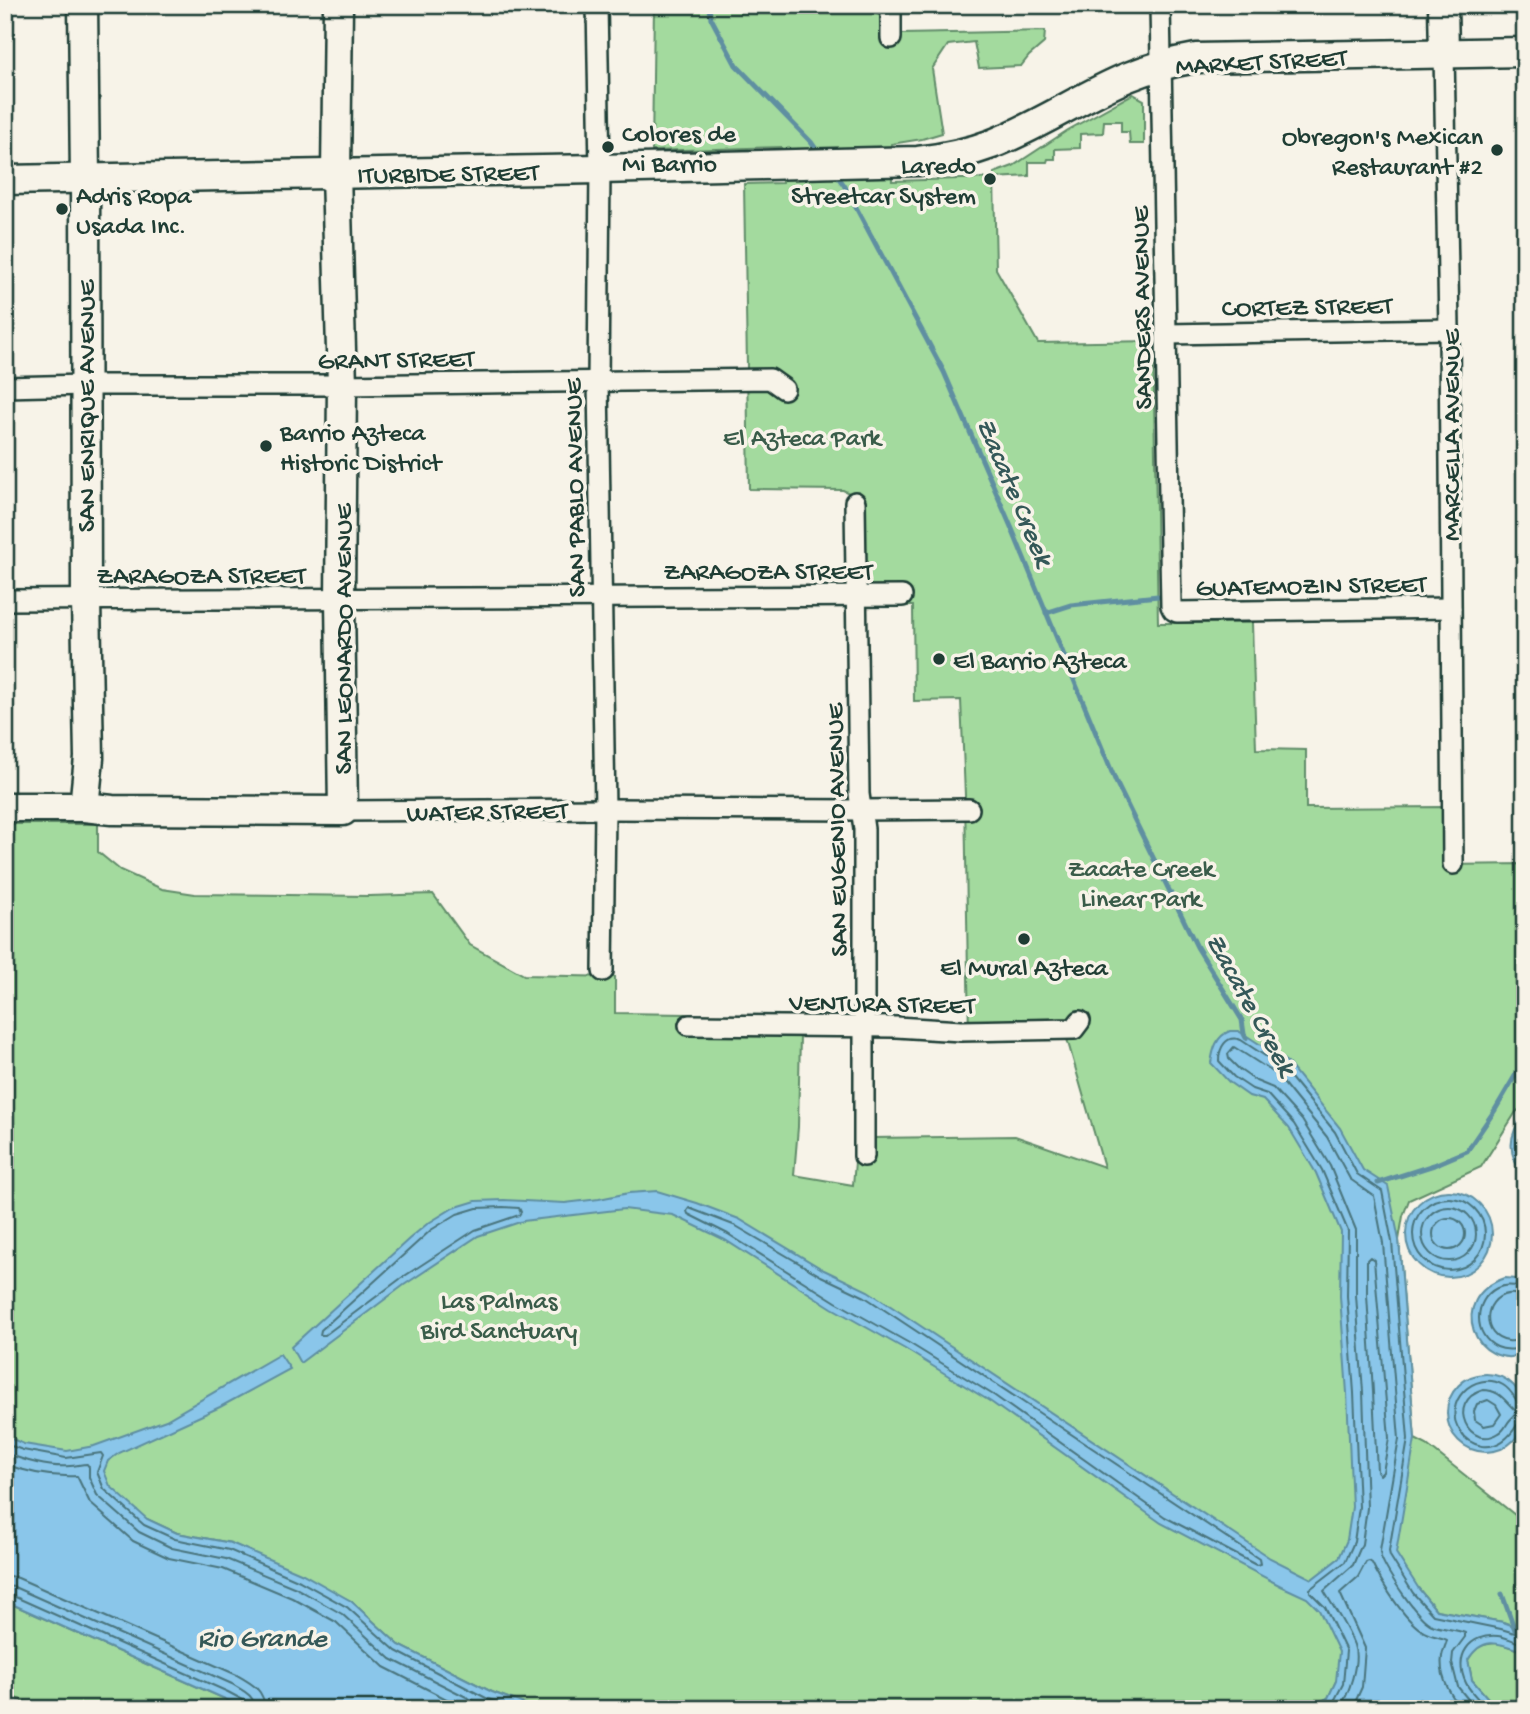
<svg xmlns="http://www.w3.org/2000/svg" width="1530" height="1714" font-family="'Gochi Hand',sans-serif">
<rect width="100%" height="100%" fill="#f7f3e8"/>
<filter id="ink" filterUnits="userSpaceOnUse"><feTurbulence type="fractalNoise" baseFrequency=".0143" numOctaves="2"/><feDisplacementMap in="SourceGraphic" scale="14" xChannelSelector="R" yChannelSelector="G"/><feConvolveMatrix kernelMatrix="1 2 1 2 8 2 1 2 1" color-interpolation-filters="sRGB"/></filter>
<g filter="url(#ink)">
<!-- green -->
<g fill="#a3da9e" stroke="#618c69" stroke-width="2">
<polygon points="654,5 859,5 881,16 882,37 901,36 902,34 1045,31 1044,43 1029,56 1021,66 979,68 974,42 948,45 932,69 942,133 922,139 891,144 892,181 994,178 994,173 1013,166 1068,130 1133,94 1144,100 1144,144 1130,144 1129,132 1121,132 1121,121 1104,121 1103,133 1080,134 1080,148 1055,149 1055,159 1048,159 1047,162 1029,162 1029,176 994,178 996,269 1038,343 1153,341 1158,623 1252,623 1256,749 1306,750 1306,808 1442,807 1444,865 1525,864 1525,1105 1516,1112 1481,1167 1409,1200 1403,1216 1399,1240 1415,1439 1427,1445 1525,1523 1525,1630 1503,1622 1436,1610 1419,1589 1336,1681 1328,1698 1305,1709 538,1709 492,1692 399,1645 351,1601 231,1543 177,1533 147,1519 5,1436 5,824 98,824 98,852 120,870 162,889 195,894 369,896 433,894 470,945 524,975 615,977 615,1013 687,1014 688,1032 800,1036 798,1127 794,1175 853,1185 855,1162 872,1161 873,1138 1015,1136 1104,1167 1067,1039 969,1037 965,795 961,700 914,701 913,606 902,606 901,589 864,589 861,499 843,490 749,489 744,184 782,183 781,147 652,151"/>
<polygon points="5,1601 225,1699 244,1709 44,1709 5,1694"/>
<path d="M1498 1643 1525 1652V1709H1501L1493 1704 1472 1680 1468 1660C1476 1646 1482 1644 1498 1643Z"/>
</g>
<!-- water -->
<g fill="#8ac6ea" stroke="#5f8fa1" stroke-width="2">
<path d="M1230 1031H1238L1244 1034 1287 1062 1340 1128 1363 1170 1388 1186 1399 1240 1415 1439 1396 1553 1419 1589 1436 1610 1503 1622 1525 1630V1652C1501 1644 1484 1634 1468 1660L1472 1680 1493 1704 1501 1709H1305L1328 1698 1336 1681 1339 1652 1319 1610 1307 1598 1281 1586 1161 1523 991 1402 905 1349 832 1308 725 1240 673 1215 624 1209 523 1221 478 1236 404 1285 300 1363 291 1347 409 1239 427 1224 453 1208 476 1201 504 1200 565 1203 599 1199 629 1193 657 1191 697 1203 739 1219 824 1270 868 1291 1270 1558 1312 1579 1339 1558 1347 1540 1352 1507 1347 1393 1340 1296 1341 1232 1316 1173 1289 1128 1263 1100 1249 1096 1229 1082 1211 1063C1213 1050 1216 1036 1230 1031Z"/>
<path d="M1525 1114V1177C1507 1156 1507 1135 1525 1114Z"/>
<circle cx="1449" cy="1234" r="43"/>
<path d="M1505 1278 1517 1279 1525 1281V1354C1476 1373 1444 1298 1505 1278Z"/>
<polygon points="280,1354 290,1369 220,1407 119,1453 108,1461 104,1471 110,1486 147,1519 177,1533 231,1543 303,1574 351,1601 399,1645 492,1692 538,1709 244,1709 225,1699 5,1601 5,1436 24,1444 67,1451 94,1446 166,1420"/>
<circle cx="1486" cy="1413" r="39"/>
</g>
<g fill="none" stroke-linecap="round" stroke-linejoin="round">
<!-- shore -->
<g stroke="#4a747d" stroke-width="2">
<circle cx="1449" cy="1234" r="36"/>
<polygon points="503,1207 519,1208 521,1212 519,1215 475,1230 400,1279 325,1335 320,1335 321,1330 431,1230 457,1214 477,1208"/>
<circle cx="1449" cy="1234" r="27"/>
<polygon points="689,1208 736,1226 821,1276 865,1297 1259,1559 1260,1564 1256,1565 1165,1517 995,1396 909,1343 836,1302 728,1234 688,1214 687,1211"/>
<circle cx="1449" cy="1234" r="16"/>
<polygon points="1370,1257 1374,1260 1389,1438 1383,1472 1380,1475 1377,1471 1373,1392 1367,1295 1367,1260"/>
<path d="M1525 1287C1515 1286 1506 1284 1497 1288 1473 1300 1473 1336 1497 1347 1506 1351 1516 1349 1525 1348"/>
<path d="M1525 1296C1519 1296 1514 1293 1508 1294 1482 1298 1481 1338 1508 1341 1513 1342 1519 1340 1525 1339"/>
<path d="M1483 1390C1501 1390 1505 1402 1517 1412 1515 1415 1512 1418 1510 1420 1506 1424 1505 1430 1499 1433 1470 1452 1444 1402 1483 1390Z"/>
<polygon points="1488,1400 1496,1405 1501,1414 1494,1424 1484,1426 1475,1420 1474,1411 1477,1404"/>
<path d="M1525 1403 1517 1401C1513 1395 1510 1389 1503 1385 1474 1369 1441 1403 1460 1431 1464 1439 1473 1444 1482 1446 1498 1448 1509 1438 1517 1425L1525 1423"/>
<polyline points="5,1444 23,1450 66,1458 101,1453 103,1456 97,1472 104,1489 144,1525 175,1539 229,1550 300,1581 347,1607 396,1651 488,1699 517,1709"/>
<path d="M5 1453C23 1460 50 1468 70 1466 76 1466 81 1464 87 1464L89 1467V1477L97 1495 139 1532 172 1548 226 1559 296 1588 342 1614 391 1659 490 1709"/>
<path d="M5 1464C28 1473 54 1477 77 1476L90 1503 133 1541 169 1558 223 1569 292 1598 336 1622 384 1667 466 1709"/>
<path d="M5 1575 18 1578 237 1675C253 1684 264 1690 265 1709"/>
<path d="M5 1586 14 1587 232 1684C243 1691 254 1694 255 1709"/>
<polyline points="5,1595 11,1595 228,1692 243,1700 246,1709"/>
<path d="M1322 1709 1333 1703 1343 1684 1346 1651 1325 1607 1310 1592V1589L1345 1562 1354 1542 1359 1507 1354 1393 1347 1296 1348 1231 1322 1170 1294 1124 1267 1094 1252 1089 1234 1077 1219 1061C1219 1048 1226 1034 1241 1040L1282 1067 1335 1132 1357 1174 1382 1191 1392 1242 1408 1439 1389 1551 1390 1556 1413 1593 1433 1615 1501 1629 1525 1636"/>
<path d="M1339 1709C1349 1694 1360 1662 1354 1645 1347 1626 1334 1608 1324 1591L1353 1565 1362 1544 1367 1508 1363 1392 1356 1295V1230L1330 1166 1302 1120 1273 1088 1256 1081 1240 1070 1229 1059 1228 1054 1234 1047 1276 1074 1327 1137 1350 1179 1374 1196 1383 1243 1399 1439 1380 1550 1381 1557C1387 1572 1417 1619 1432 1625 1442 1629 1455 1629 1465 1633V1637L1453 1653 1452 1663 1458 1687 1476 1709"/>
<path d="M1352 1709 1362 1687 1365 1648 1340 1593 1358 1577 1366 1562 1369 1561 1372 1563C1381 1582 1403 1618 1421 1630 1428 1636 1438 1636 1447 1640 1446 1645 1443 1650 1442 1656 1439 1676 1450 1695 1462 1709"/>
<path d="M1487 1709C1481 1701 1470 1692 1466 1683 1453 1657 1469 1633 1498 1636 1507 1637 1516 1642 1525 1645"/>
</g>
<!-- stream -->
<g stroke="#5f8fa1" stroke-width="5">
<polyline points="708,5 711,18 736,65 811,142 820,155"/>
<polyline points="835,173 844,185 944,372 1012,529 1116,782 1197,947 1242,1020 1244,1034 1246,1038"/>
<polyline points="1046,613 1071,605 1158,596"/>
<polyline points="1378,1183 1434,1165 1467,1151 1495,1110 1525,1059"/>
<polyline points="1502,1594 1515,1630"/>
</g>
<defs>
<g id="street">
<polyline points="597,5 600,169 598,382 605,809 603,971"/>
<polyline points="891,5 891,38"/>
<polyline points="1160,5 1171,606 1173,610 1177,612 1451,608"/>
<polyline points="1444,53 1449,329 1453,864"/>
<polyline points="1167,334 1449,329"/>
<polyline points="5,387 85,385 342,385 770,379 784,389"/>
<polyline points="855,502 859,794 864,829 864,1156"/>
<polyline points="5,600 902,596"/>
<polyline points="343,811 605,809 861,810 969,809"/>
<polyline points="689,1025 896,1027 961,1031 1074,1029 1080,1021"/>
</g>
<g id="secondary">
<polyline points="83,5 85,178 86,600 89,758 84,807"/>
<polyline points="1443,5 1444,53"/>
<path d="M5 180 600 169 918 161C943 158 968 153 992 144 1039 126 1082 96 1128 77 1150 68 1173 62 1196 58L1525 52"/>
<polyline points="5,807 84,807 112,810 343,811 340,599 342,385 336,174 338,5"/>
</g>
</defs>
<!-- street casing -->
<use href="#street" stroke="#1f3d34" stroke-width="24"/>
<!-- secondary casing -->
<use href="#secondary" stroke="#1f3d34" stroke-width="33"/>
<!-- street -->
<use href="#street" stroke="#f7f3e8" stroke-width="19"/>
<!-- secondary -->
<use href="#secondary" stroke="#f7f3e8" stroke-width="28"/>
</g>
</g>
<!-- markers -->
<g fill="#1f3d34" stroke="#f7f3e8" stroke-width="2.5">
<circle cx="608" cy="147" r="7"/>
<circle cx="1497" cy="150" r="7"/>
<circle cx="990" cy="179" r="7"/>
<circle cx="62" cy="209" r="7"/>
<circle cx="266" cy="446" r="7"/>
<circle cx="939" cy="659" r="7"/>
<circle cx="1024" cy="939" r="7"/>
</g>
<g text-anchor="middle" stroke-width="7" stroke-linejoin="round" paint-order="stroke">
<!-- street labels -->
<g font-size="26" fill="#1f3d34" stroke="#f7f3e8">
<text transform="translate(1261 60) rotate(-3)" y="9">MARKET STREET</text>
<text transform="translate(448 172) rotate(-1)" y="9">ITURBIDE STREET</text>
<text transform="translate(1307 305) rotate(-1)" y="9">CORTEZ STREET</text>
<text transform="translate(1140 308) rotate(-91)" y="9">SANDERS AVENUE</text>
<text transform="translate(396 358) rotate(-1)" y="9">GRANT STREET</text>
<text transform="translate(85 406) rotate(-90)" y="9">SAN ENRIQUE AVENUE</text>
<text transform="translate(1450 435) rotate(-90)" y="9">MARCELLA AVENUE</text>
<text transform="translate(573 488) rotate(-91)" y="9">SAN PABLO AVENUE</text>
<text x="768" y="579">ZARAGOZA STREET</text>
<text x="201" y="583">ZARAGOZA STREET</text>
<text transform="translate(1311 584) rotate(-1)" y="9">GUATEMOZIN STREET</text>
<text transform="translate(342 639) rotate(-90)" y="9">SAN LEONARDO AVENUE</text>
<text transform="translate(487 810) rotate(-1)" y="9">WATER STREET</text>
<text transform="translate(835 830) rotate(-91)" y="9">SAN EUGENIO AVENUE</text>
<text transform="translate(882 1002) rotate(1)" y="9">VENTURA STREET</text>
</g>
<!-- poi labels -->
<g font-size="26" fill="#1f3d34" stroke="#f7f3e8" text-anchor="start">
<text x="622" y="141">Colores de<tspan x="622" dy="30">Mi Barrio</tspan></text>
<text x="1483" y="144" text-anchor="end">Obregon's Mexican<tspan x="1483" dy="30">Restaurant #2</tspan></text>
<text x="976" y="173" text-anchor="end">Laredo<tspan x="976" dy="30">Streetcar System</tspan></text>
<text x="76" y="203">Adris Ropa<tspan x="76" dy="30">Usada Inc.</tspan></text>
<text x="280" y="440">Barrio Azteca<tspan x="280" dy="30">Historic District</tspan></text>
<text x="953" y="668">El Barrio Azteca</text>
<text x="1024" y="975" text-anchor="middle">El Mural Azteca</text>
</g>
<!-- park labels -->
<g font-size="26" fill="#395c49" stroke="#f7f3e8">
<text x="802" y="445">El Azteca Park</text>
<text x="1141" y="876">Zacate Creek<tspan x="1141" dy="30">Linear Park</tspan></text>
<text x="499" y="1308">Las Palmas<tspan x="499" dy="30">Bird Sanctuary</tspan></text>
</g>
<!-- water labels -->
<g font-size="28" font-style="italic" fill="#345858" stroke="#f7f3e8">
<text transform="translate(1017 491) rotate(67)" y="10">Zacate Creek</text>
<text transform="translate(1253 1003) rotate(61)" y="10">Zacate Creek</text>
<text x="262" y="1646">Rio Grande</text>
</g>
</g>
<!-- margin -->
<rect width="1530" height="1714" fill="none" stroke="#f7f3e8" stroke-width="28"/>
<rect x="14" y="14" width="1502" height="1686" fill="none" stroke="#1f3d34" stroke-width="2.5" filter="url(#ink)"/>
</svg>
